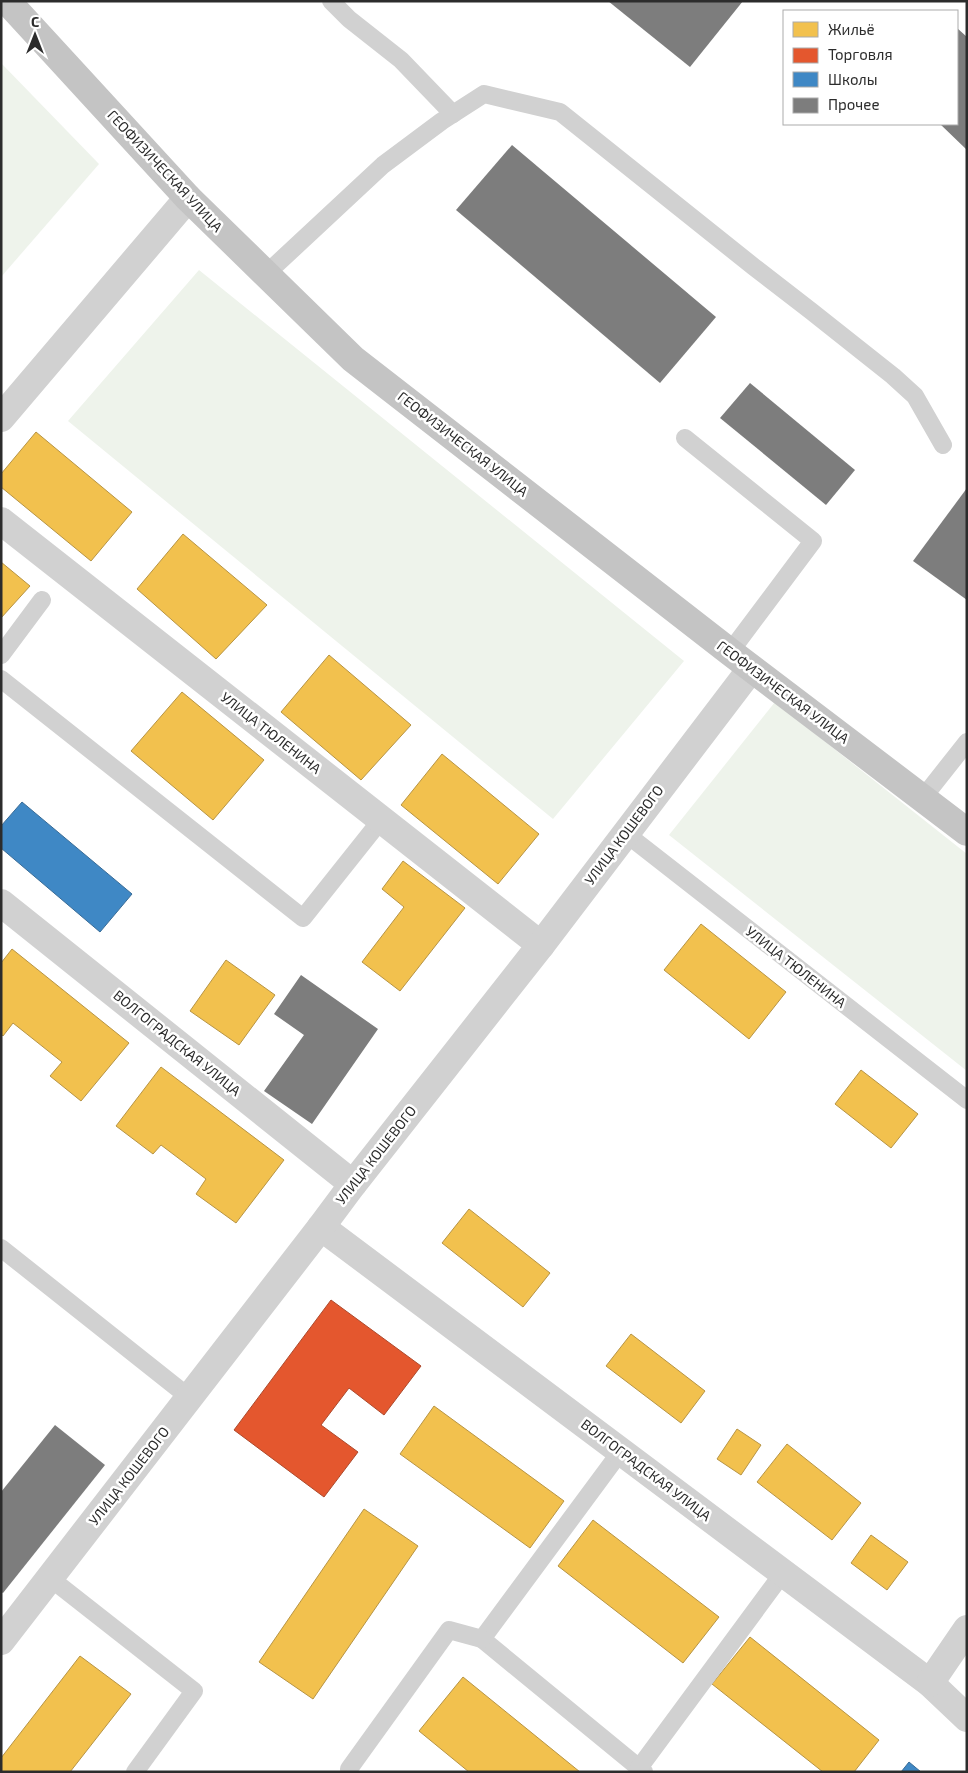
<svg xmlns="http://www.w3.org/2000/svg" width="968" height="1773" font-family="'Exo 2',sans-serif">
<rect width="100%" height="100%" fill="#fff"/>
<!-- green -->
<g fill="#eef3eb">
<polygon points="1,63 99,164 1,277"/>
<polygon points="199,270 684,661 553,819 68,421"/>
<polygon points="775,702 967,854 967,1071 669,835"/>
</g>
<!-- homes -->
<g fill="#f2c14e" stroke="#b79444">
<polygon points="36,432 132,512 91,561 1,487 1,474"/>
<polygon points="183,534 267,605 216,659 137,589"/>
<polygon points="1,562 30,586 1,618"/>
<polygon points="329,655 411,725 361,780 281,712"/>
<polygon points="182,692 264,760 213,820 131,751"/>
<polygon points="442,754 539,834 498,884 401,805"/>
<polygon points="403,861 465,908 400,991 362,962 404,907 382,889"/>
<polygon points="701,924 786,992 749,1039 664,970"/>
<polygon points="12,949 129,1043 81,1101 50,1076 62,1062 13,1023 3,1036 1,1034 1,963"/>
<polygon points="226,960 275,995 239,1045 190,1011"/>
<polygon points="161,1067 284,1160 236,1223 196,1194 206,1179 161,1145 153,1154 116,1126"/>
<polygon points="861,1070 918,1114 891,1148 835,1104"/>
<polygon points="469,1209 550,1273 523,1307 442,1243"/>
<polygon points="631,1334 705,1391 681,1423 606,1366"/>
<polygon points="434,1406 564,1501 530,1548 400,1454"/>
<polygon points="737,1429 761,1445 741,1475 717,1459"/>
<polygon points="787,1444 861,1503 832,1540 757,1482"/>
<polygon points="364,1509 418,1546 313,1699 259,1662"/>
<polygon points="593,1520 719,1617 683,1663 558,1566"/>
<polygon points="871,1535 908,1562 887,1590 851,1563"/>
<polygon points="750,1637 879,1740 854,1772 823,1772 712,1684"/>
<polygon points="80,1656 131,1694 70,1772 1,1772 1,1758"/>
<polygon points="463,1677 580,1772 469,1772 419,1731"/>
</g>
<!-- shops -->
<polygon fill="#e4572e" stroke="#ad4a2d" points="331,1300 421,1366 384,1415 349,1388 321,1425 358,1452 324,1497 234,1430"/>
<!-- schools -->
<g fill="#3f88c5" stroke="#396c97">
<polygon points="22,802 132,894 100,932 1,848 1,826"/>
<polygon points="909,1762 921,1772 901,1772"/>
</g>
<!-- building -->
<g fill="#7d7d7d">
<polygon points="608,1 743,1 690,67"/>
<polygon points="957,28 967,37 967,150 940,124 957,124"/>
<polygon points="512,145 716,317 660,383 456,210"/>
<polygon points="750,383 855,470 826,505 720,418"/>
<polygon points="967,488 967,600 913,561"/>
<polygon points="301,975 378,1029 312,1124 264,1091 304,1035 274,1014"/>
<polygon points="55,1425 105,1465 3,1593 1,1592 1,1492"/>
</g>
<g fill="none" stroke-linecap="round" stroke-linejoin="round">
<!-- service -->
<g stroke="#d1d1d1" stroke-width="18">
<polyline points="331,1 349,19 401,60 453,114"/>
<polyline points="266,274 383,165 442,121 484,94 560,112 754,267 811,311 893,376 915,396 943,445"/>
<polyline points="685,438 813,541 730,652"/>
<polyline points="1,655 42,600"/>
<polyline points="1,679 303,918 381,820"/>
<polyline points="922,799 967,742"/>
<polyline points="625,833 967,1100"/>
<polyline points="1,1248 190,1398"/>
<polyline points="621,1451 482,1639 644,1772"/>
<polyline points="50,1578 194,1691 135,1772"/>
<polyline points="639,1768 783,1573"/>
<polyline points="349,1769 449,1630 482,1639"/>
</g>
<!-- minor -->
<g stroke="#d1d1d1" stroke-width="28">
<polyline points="1,418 188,198"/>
<polyline points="1,521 541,945"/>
<polyline points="1,903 353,1184"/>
<polyline points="321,1227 930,1683 967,1718"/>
<polyline points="930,1683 967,1629"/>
</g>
<!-- tertiary -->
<polyline stroke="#d1d1d1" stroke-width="28" points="1,1641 321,1227 353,1184 541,945 751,669"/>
<!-- primary -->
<polyline stroke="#c4c4c4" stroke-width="28" points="7,1 188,198 353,359 730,652 967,832"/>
</g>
<g text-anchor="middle" stroke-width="5" stroke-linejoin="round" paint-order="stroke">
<!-- street labels -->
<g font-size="14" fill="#2c2c2c" stroke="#fff">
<text transform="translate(165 171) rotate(47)" y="5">ГЕОФИЗИЧЕСКАЯ УЛИЦА</text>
<text transform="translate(463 444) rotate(38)" y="5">ГЕОФИЗИЧЕСКАЯ УЛИЦА</text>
<text transform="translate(783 692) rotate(37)" y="5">ГЕОФИЗИЧЕСКАЯ УЛИЦА</text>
<text transform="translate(271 733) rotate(38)" y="5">УЛИЦА ТЮЛЕНИНА</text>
<text transform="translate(624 835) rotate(-53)" y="5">УЛИЦА КОШЕВОГО</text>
<text transform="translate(796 967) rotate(38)" y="5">УЛИЦА ТЮЛЕНИНА</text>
<text transform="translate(177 1043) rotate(39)" y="5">ВОЛГОГРАДСКАЯ УЛИЦА</text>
<text transform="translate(376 1155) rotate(-52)" y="5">УЛИЦА КОШЕВОГО</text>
<text transform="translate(646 1470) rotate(37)" y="5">ВОЛГОГРАДСКАЯ УЛИЦА</text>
<text transform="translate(129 1476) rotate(-52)" y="5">УЛИЦА КОШЕВОГО</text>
</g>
</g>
<!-- border -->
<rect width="968" height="1773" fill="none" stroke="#2c2c2c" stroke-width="5"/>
<!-- legend -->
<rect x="783" y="10" width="175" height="115" fill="#ffffff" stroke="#ababab"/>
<rect x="793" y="22" width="25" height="15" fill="#f2c14e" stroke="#ababab"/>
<text x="828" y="35" font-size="15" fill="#2c2c2c">Жильё</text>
<rect x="793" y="48" width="25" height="15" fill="#e4572e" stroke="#ababab"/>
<text x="828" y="60" font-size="15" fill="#2c2c2c">Торговля</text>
<rect x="793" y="72" width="25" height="15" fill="#3f88c5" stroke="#ababab"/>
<text x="828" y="85" font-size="15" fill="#2c2c2c">Школы</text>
<rect x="793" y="98" width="25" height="15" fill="#7d7d7d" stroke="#ababab"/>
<text x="828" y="110" font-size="15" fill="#2c2c2c">Прочее</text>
<!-- north arrow -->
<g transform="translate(35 35)" stroke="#ffffff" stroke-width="4" paint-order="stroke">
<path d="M0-4L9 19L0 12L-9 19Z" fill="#2c2c2c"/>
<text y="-8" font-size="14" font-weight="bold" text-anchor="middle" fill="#2c2c2c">С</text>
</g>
</svg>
